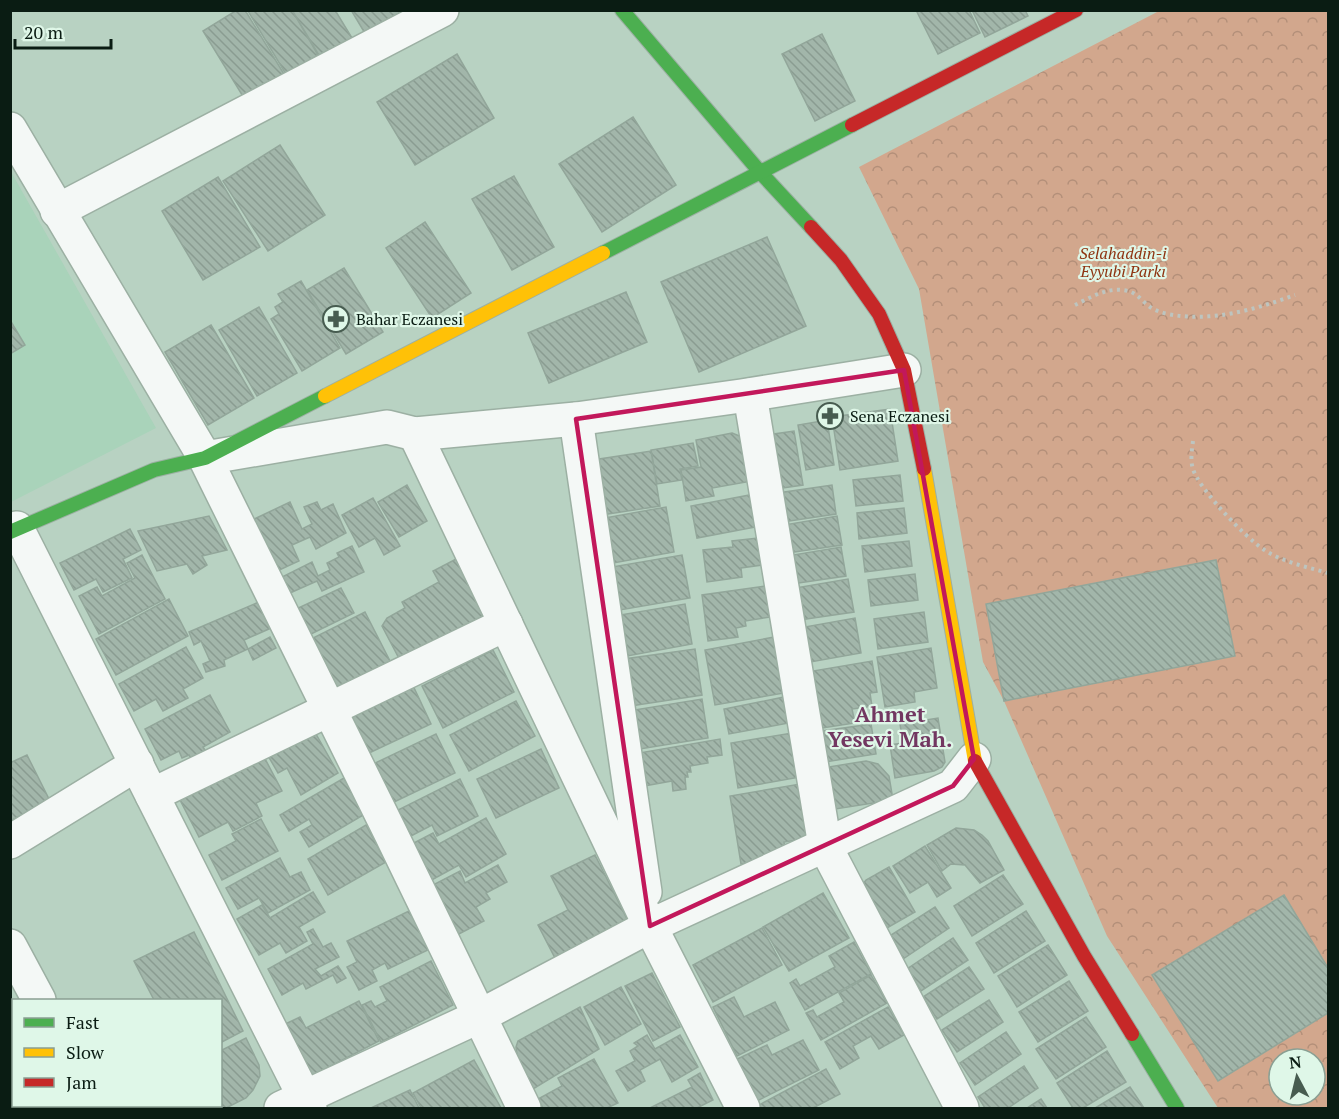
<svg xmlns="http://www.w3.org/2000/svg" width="1339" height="1119" font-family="'PT Serif',serif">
<defs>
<pattern id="forest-crowns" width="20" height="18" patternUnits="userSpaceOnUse" patternTransform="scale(1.5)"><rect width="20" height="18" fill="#d2a78d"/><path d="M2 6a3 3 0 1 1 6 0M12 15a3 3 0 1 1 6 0" fill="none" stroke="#b38f79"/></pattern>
<pattern id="building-back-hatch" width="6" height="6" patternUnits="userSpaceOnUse" patternTransform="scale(1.5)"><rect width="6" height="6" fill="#a2b6aa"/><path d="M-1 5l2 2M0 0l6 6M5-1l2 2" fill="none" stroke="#8a9c91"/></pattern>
</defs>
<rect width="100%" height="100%" fill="#b8d2c2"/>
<!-- built -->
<polygon fill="#a9d3ba" points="10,170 156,428 11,502 10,502"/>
<!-- forest -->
<path fill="url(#forest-crowns)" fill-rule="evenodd" d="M1159 11H1328V1108H1218L1107 936 1004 701 983 662 919 289 859 167ZM1279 1059H1315V1095H1279Z"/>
<!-- building -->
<g fill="url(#building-back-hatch)" stroke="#92a69a" stroke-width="1.5">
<polygon points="237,10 245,10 287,79 247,103 203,31"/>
<polygon points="292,10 319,57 287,76 248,11"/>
<polygon points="292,10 335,10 352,38 320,57"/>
<polygon points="351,10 406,10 366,35"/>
<polygon points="916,10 969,10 980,33 938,54"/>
<polygon points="972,10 1025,10 1028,16 985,37"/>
<polygon points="822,34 855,101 815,121 782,54"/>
<polygon points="457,54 494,118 415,165 377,102"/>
<polygon points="633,117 676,185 602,232 559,164"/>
<polygon points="280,145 325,215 268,251 223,181"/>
<polygon points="514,176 554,247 512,270 472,199"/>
<polygon points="218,177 260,247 203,280 162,211"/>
<polygon points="425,222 471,293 432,318 386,248"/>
<polygon points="767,237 806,326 699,372 661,282"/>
<polygon points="344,268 383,332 346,354 307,290"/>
<polygon points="301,281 340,348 302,371 271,319 279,314 275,307 283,302 278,294"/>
<polygon points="626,292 647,342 549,383 528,333"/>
<polygon points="259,307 297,373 257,396 219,330"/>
<polygon points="10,320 25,345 10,354"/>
<polygon points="211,325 254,398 208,425 165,352"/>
<polygon points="890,409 898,461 840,470 832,417"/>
<polygon points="827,420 834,465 806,470 798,425"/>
<polygon points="794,431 803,485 776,489 767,435"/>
<polygon points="732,433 742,437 752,481 712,488 714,496 686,501 681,470 701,467 696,440"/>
<polygon points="693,443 698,466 680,469 682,480 657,484 651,450"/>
<polygon points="651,451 660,506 602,515 593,460"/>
<polygon points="900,475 903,501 856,506 853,480"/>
<polygon points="407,485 427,521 399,537 378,502"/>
<polygon points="832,485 836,514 783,522 778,493"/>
<polygon points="755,494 761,526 697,538 691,506"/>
<polygon points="373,498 400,546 384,555 375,538 359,547 342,515"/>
<polygon points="290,502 302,529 312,524 304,507 317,502 321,510 333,504 346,533 316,549 310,537 292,545 299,561 275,572 250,521"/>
<polygon points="666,507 674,552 608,564 599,519"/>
<polygon points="904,508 907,533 859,539 857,513"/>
<polygon points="209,516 227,550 202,556 207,565 193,574 187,564 157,571 138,531"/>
<polygon points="837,516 842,545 788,553 784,525"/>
<polygon points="130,529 141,550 123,559 132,578 103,592 96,579 74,590 60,563"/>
<polygon points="758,538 762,565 741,568 742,577 707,582 703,550 733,547 732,541"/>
<polygon points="909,541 912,566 865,572 862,546"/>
<polygon points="352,546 364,572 322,591 317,581 290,593 282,577 312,562 318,576 330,570 327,563 339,557 337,553"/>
<polygon points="841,547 846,576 792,584 787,556"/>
<polygon points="142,555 165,599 99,634 79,596 97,587 102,596 135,578 127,563"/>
<polygon points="682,555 690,598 614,611 606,568"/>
<polygon points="458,558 491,619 403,666 382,626 387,618 405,608 402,602 439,582 433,571"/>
<polygon points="1216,560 1235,656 1004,701 986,604"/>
<polygon points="915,574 918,600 871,606 868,580"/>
<polygon points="848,579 854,612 800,620 795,588"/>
<polygon points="772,585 777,616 745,621 746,626 736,628 738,637 708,641 702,595"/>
<polygon points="341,588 354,613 309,635 296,609"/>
<polygon points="169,599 188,636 116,675 96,639"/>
<polygon points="259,602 271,628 244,640 248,649 224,660 225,666 206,672 203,664 210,661 201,641 194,645 189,632"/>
<polygon points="685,604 692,644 622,657 614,616"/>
<polygon points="365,612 391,663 335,691 309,640"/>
<polygon points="924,612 928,642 878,649 874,619"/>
<polygon points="855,618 861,653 805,663 799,628"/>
<polygon points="780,636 790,692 715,705 705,650"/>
<polygon points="270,637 276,648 253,660 248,649"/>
<polygon points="186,647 203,678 183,689 188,698 163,711 156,699 134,711 119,684"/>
<polygon points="931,648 937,688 914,692 915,702 885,707 877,657"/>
<polygon points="695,649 702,695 631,706 624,659"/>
<polygon points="493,650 514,692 443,728 422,686"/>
<polygon points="872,661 877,692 870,693 872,706 852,709 855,723 816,729 807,672"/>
<polygon points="409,677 431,724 367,754 345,707"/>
<polygon points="210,695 230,732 203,747 206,752 192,760 189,755 182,758 179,751 161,760 145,729"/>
<polygon points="789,696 794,722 729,734 724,709"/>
<polygon points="702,699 708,738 640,749 634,710"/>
<polygon points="516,701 535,736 469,771 450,735"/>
<polygon points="938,718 945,762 942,767 934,771 895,778 890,745 903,743 900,724"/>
<polygon points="871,724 876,754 819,763 815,732"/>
<polygon points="798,732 806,776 738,788 731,743"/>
<polygon points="316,734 338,773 301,795 287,768 278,773 267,754"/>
<polygon points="436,734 455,773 392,803 373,764"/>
<polygon points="720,739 722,755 707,757 708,763 690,766 691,772 687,772 688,777 685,777 686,789 673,791 672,781 645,786 639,753"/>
<polygon points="541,749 559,788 496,818 477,779"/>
<polygon points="262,753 282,791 256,803 262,816 233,831 228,822 199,837 178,796"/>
<polygon points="27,755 50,801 10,821 10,758 12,762"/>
<polygon points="866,761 878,764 889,776 893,800 829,810 822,768"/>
<polygon points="344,778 365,814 309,847 300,832 312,825 309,819 289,831 280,815"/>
<polygon points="460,779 478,816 437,836 432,825 411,836 398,810"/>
<polygon points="806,783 815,837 784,842 786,857 741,864 730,796"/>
<polygon points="486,818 506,854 466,877 459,865 428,882 408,846 433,833 439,844"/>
<polygon points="261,819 278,851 222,880 209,855 236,841 232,834"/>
<polygon points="366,825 386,862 328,895 308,859"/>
<polygon points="956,828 974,830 982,835 988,841 1004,870 980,883 965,865 951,864 942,871 927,845"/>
<polygon points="925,846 951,888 937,897 928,882 910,893 893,866"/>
<polygon points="595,855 629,923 556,960 538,925 568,910 551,876"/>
<polygon points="280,858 290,877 301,872 310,890 268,913 259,898 238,909 226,888"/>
<polygon points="498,865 507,882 486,893 490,899 476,907 484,921 457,935 431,886 460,871 465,883"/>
<polygon points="889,867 915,912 887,928 863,884 866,880"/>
<polygon points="1003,875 1023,904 972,936 954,906"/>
<polygon points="313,892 325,912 299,927 307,941 286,953 280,943 259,955 237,919 262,905 270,918"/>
<polygon points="823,893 849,938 789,971 763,927"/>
<polygon points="1284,895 1328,968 1328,1013 1218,1081 1152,975"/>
<polygon points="935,907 949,928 903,959 888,937"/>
<polygon points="411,910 430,949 388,969 385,963 372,970 377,981 359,990 347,967 357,962 347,941"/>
<polygon points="1026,911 1045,941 994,973 976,943"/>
<polygon points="762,928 782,965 713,1002 693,965"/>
<polygon points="313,929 323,947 331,943 339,957 315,969 321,976 338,966 346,978 337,983 333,975 306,989 303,983 282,995 268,969 313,944 307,932"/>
<polygon points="194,932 243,1031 220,1043 220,1000 154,1000 134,961"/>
<polygon points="953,938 968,960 921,991 907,969"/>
<polygon points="854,942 871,974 805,1010 790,983 796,979 800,986 835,967 829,956"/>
<polygon points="1048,945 1067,975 1017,1007 998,976"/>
<polygon points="431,961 453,1005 381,1042 362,1005 371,1001 375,1007 387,1001 380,987"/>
<polygon points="969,967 984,989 937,1019 923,997"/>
<polygon points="652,973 680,1027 653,1041 625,986"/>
<polygon points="871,975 887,1003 821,1040 806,1013 813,1010 817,1017 844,1002 839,993"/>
<polygon points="1069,981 1088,1011 1038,1042 1019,1012"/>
<polygon points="621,987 641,1024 605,1045 584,1007"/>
<polygon points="734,997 744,1017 775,1002 789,1030 737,1056 713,1007"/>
<polygon points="989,1000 1003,1022 957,1052 942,1030"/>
<polygon points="359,1001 379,1041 310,1077 283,1025 300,1017 306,1028"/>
<polygon points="580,1007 599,1049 533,1089 518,1063 516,1047 518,1041"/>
<polygon points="888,1007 904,1035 879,1049 871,1036 853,1046 859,1058 840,1069 825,1042"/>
<polygon points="1086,1017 1106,1047 1056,1079 1036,1049"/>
<polygon points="1006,1032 1021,1054 975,1085 960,1063"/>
<polygon points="647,1035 655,1049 680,1035 698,1067 672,1082 660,1059 640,1070 645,1081 628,1091 616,1071 635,1061 630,1051 638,1046 634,1043"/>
<polygon points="246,1038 259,1065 260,1076 253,1090 246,1098 226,1108 207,1108 205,1106 220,1106 220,1051"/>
<polygon points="803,1040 819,1070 755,1102 735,1060 767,1045 772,1055"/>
<polygon points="1107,1051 1126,1082 1083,1108 1073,1108 1057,1083"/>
<polygon points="594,1059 618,1103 607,1108 543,1108 538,1099 562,1086 558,1078"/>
<polygon points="474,1060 501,1108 421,1108 413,1093"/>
<polygon points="1024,1066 1038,1088 1008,1108 985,1108 978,1097"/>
<polygon points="826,1069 840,1094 813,1108 761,1108 759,1105"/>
<polygon points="700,1073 713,1100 697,1108 650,1108 692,1087 688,1080"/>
<polygon points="1130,1087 1144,1108 1095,1108"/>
<polygon points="410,1090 419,1108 371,1108"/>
<polygon points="1041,1099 1047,1108 1027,1108"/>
</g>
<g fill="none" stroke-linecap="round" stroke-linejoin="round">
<defs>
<g id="street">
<polyline points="10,129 205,458 387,427 415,434 576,419 741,396 904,370"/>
<polyline points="57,211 442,10"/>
<polyline points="750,395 825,846 962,1108"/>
<polyline points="576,419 645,892"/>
<polyline points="415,434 650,926 743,1108"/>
<polyline points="205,458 391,834 524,1108"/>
<polyline points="17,528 310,1108"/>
<polyline points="152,795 506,624"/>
<polyline points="10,842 137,764"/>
<polyline points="10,946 39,1000"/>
<polyline points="94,1106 96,1108"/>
<polyline points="281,1108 478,1017 650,926 953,786 974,759"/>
</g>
<g id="fast">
<polyline points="622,10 760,172 811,227"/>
<polyline points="603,253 852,125"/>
<polyline points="10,532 154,470 205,458 325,396"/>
<polyline points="1132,1034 1177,1108"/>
</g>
<g id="slow">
<polyline points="325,396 603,253"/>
<polyline points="924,469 975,761"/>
</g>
<g id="jam">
<polyline points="852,125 1076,10"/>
<polyline points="811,227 841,260 879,314 904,370 924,469"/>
<polyline points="975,761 1084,956 1132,1034"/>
</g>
</defs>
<!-- street casing -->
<use href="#street" stroke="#9cb0a3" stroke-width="36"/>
<!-- fast casing -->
<use href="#fast" stroke="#9cb0a3" stroke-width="16"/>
<!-- slow casing -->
<use href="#slow" stroke="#9cb0a3" stroke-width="16"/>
<!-- jam casing -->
<use href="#jam" stroke="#9cb0a3" stroke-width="16"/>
<!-- path -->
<g stroke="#bdc5c0" stroke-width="4" stroke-dasharray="3 4.5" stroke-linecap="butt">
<path d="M1075 305C1091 297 1109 286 1128 291 1137 293 1143 302 1150 307 1159 313 1171 315 1181 316 1220 320 1259 308 1295 295"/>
<path d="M1193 441C1192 450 1190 460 1193 469 1199 489 1245 537 1263 549 1282 562 1307 567 1328 573"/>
</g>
<!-- street -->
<use href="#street" stroke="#f4f8f6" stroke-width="33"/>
<!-- fast -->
<use href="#fast" stroke="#4caf50" stroke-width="14"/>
<!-- slow -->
<use href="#slow" stroke="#ffc107" stroke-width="14"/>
<!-- jam -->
<use href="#jam" stroke="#c62828" stroke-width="14"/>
</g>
<!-- marked area -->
<path fill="none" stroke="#c2185b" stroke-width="4.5" stroke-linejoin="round" d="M904 370 974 759 953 786 650 926 576 419Z"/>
<!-- icons -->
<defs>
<symbol id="pharmacy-ring" viewBox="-11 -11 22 22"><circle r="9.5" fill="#dff7e8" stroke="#475c50" stroke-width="1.5"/><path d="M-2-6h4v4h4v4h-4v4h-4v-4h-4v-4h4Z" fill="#475c50"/></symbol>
</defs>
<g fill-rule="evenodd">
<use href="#pharmacy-ring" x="321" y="304" width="30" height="30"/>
<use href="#pharmacy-ring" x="815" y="401" width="30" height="30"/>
</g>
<g text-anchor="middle" stroke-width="4.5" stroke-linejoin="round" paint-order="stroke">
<!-- park labels -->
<g font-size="16" font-style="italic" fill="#8e3310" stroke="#dff7e8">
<text x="1123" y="259">Selahaddin-i<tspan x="1123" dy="18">Eyyubi Parkı</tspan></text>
</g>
<!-- poi labels -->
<g font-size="16" fill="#0a1c13" stroke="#dff7e8" text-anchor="start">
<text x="356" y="325">Bahar Eczanesi</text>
<text x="850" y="422">Sena Eczanesi</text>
</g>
<!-- district labels -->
<g font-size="22" font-weight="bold" fill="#723761" stroke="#dff7e8">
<text x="890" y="722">Ahmet<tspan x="890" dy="25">Yesevi Mah.</tspan></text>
</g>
</g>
<!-- border -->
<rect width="1339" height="1119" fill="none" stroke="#0a1c13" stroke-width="24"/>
<!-- legend -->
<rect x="12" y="999" width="210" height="108" fill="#dff7e8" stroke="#8a9f93" stroke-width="1.5"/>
<rect x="24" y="1018" width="30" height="9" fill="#4caf50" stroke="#8a9f93" stroke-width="1.5"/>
<text x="66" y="1029" font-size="18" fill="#0a1c13">Fast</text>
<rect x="24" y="1048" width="30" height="9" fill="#ffc107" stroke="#8a9f93" stroke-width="1.5"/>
<text x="66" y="1059" font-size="18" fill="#0a1c13">Slow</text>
<rect x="24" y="1078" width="30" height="9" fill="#c62828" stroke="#8a9f93" stroke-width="1.5"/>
<text x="66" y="1089" font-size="18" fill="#0a1c13">Jam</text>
<!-- north arrow -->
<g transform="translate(1297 1077) rotate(353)"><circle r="28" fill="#dff7e8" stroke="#8a9f93" stroke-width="1.5"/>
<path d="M0-4.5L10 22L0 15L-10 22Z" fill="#475c50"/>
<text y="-9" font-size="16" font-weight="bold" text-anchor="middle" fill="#0a1c13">N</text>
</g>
<!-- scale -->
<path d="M15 39v9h96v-9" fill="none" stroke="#0a1c13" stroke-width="3"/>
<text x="24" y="39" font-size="18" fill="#0a1c13" stroke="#dff7e8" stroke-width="4.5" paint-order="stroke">20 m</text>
</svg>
